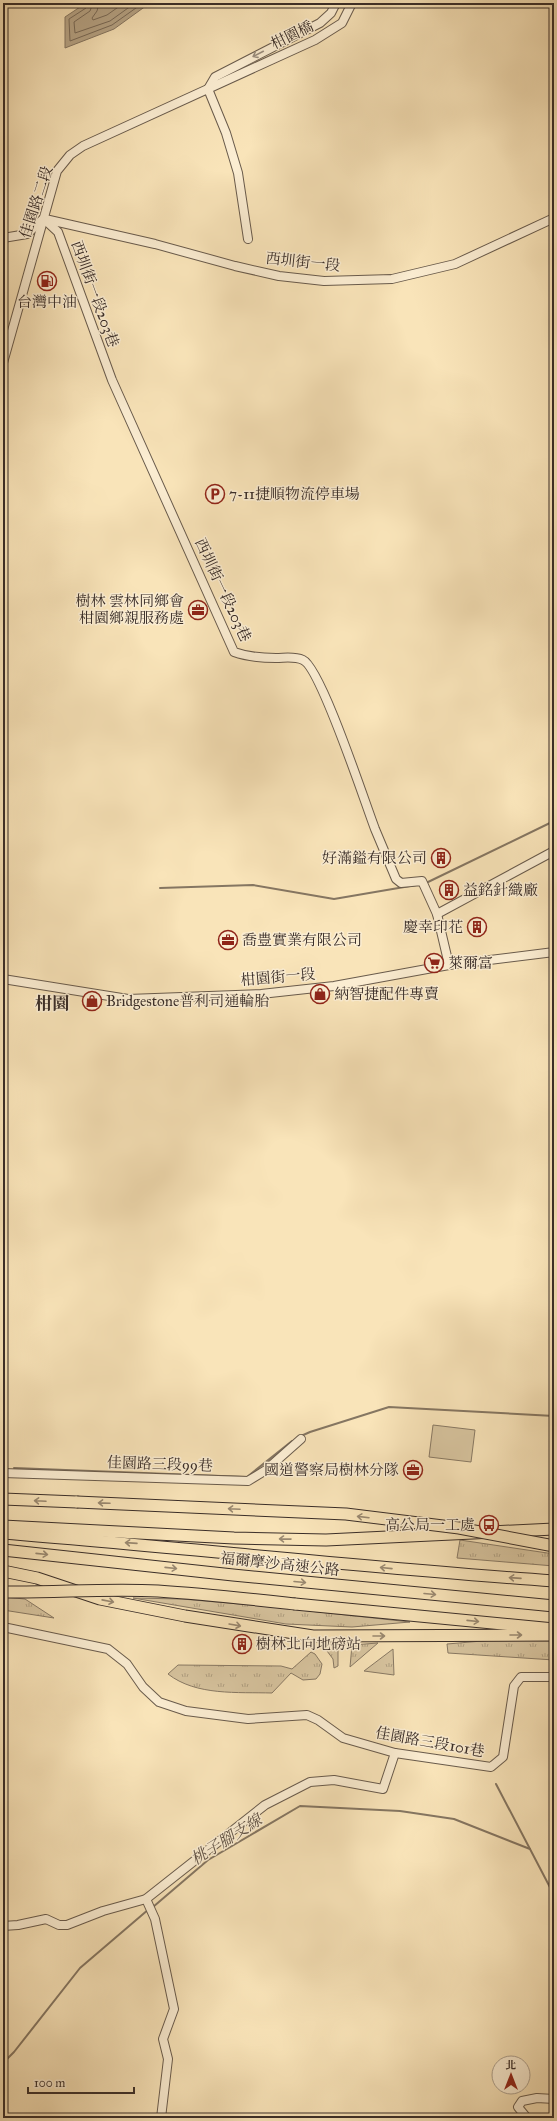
<svg xmlns="http://www.w3.org/2000/svg" width="557" height="2121" font-family="'IM FELL Great Primer','Noto Serif TC',serif">
<defs>
<pattern id="grass-tufts" width="24" height="20" patternUnits="userSpaceOnUse"><rect width="24" height="20" fill="#d8c5a0"/><path d="M3 7l-1-3M5 7V3M7 7l1-3M15 17l-1-3M17 17v-4M19 17l1-3" fill="none" stroke="#b0a082"/></pattern>
</defs>
<rect width="100%" height="100%" fill="#f9e4b9"/>
<filter id="stains"><feTurbulence type="fractalNoise" baseFrequency=".005" numOctaves="4"/><feColorMatrix values="0 0 0 0 .2 0 0 0 0 .09 0 0 0 0 .02 0 0 0 .5 -.17"/></filter>
<radialGradient id="worn" r=".72"><stop offset=".6" stop-color="#630" stop-opacity="0"/><stop offset="1" stop-color="#630" stop-opacity=".3"/></radialGradient>
<!-- grass -->
<g fill="url(#grass-tufts)" stroke="#887964">
<polygon points="460,1540 554,1554 554,1566 457,1558"/>
<polygon points="3,1597 25,1599 54,1618 3,1610"/>
<polygon points="133,1598 182,1599 273,1607 410,1622 352,1627 286,1624"/>
<polygon points="494,1640 554,1641 554,1660 448,1653 447,1644"/>
<polygon points="321,1643 336,1645 338,1647 338,1666 334,1668 333,1659"/>
<polygon points="378,1643 350,1667 352,1645"/>
<polygon points="393,1649 394,1675 364,1671"/>
<path d="M311 1652 315 1654 322 1664 320 1674 316 1679 303 1680 291 1673 272 1693C238 1692 196 1696 168 1674L178 1665 281 1666 292 1669Z"/>
</g>
<!-- garden -->
<polygon fill="#d8c5a0" stroke="#887964" points="433,1425 475,1430 471,1462 429,1457"/>
<!-- water -->
<polygon fill="#b8a688" stroke="#857662" points="86,3 150,3 114,29 65,48 65,17"/>
<g fill="none" stroke-linecap="round" stroke-linejoin="round">
<!-- shore -->
<g stroke="#786a58" stroke-width="1">
<polyline points="88,3 86,8 69,19 70,41 112,25 143,3"/>
<polyline points="93,3 90,11 74,22 75,33 110,21 135,3"/>
<polyline points="99,3 97,11 92,18 93,20 107,15 124,3"/>
</g>
<!-- stream -->
<g stroke="#857662" stroke-width="2">
<polyline points="426,883 554,821"/>
<polyline points="160,888 253,885 334,899 422,884"/>
<polyline points="301,1436 310,1432 389,1407 554,1416"/>
<polyline points="14,1468 247,1477 292,1441"/>
<polyline points="496,1784 554,1895"/>
<polyline points="153,1907 208,1860 300,1806 400,1811 454,1819 530,1849"/>
<polyline points="3,2063 14,2052 80,1968 149,1909"/>
</g>
<defs>
<g id="minor">
<path d="M44 219 58 232 112 380 234 652C248 657 261 658 276 658 285 658 294 656 303 660 321 668 365 803 375 829 382 846 389 862 396 879L401 883 422 881 437 914 449 965"/>
<polyline points="45,219 155,244 235,266 279,276 324,281 392,279 455,264 554,218"/>
<polyline points="3,238 27,234 43,219"/>
<polyline points="248,239 238,173 226,133 208,89 215,77 320,23 331,13 336,3"/>
<polyline points="3,363 57,171 70,155 83,146 315,40 342,23 352,3"/>
<polyline points="437,914 554,851"/>
<polyline points="3,979 128,999 261,994 334,986 449,965 554,952"/>
<polyline points="3,1473 248,1481 266,1470 301,1439"/>
<polyline points="3,1627 108,1649 127,1664 143,1687 159,1702 186,1711 248,1719 307,1715 318,1720 343,1738 395,1753 491,1767 503,1757 514,1686 521,1677 554,1677"/>
<polyline points="146,1899 155,1919 174,2009 163,2039 168,2059 161,2118"/>
<polyline points="3,1926 18,1925 46,1919 59,1925 67,1925 103,1911 146,1899 265,1805 310,1782 334,1780 383,1789 395,1753"/>
<polyline points="527,2118 518,2107 522,2101 537,2098 554,2099"/>
</g>
<g id="highway">
<polyline points="3,1499 77,1502"/>
<polyline points="3,1526 234,1538 326,1540 554,1529"/>
<path d="M3 1533C187 1548 370 1568 554 1581"/>
<polyline points="3,1550 233,1575 554,1606"/>
<polyline points="3,1571 37,1578 100,1599 185,1616 313,1636 554,1635"/>
<polyline points="295,1604 554,1629"/>
</g>
</defs>
<!-- minor casing -->
<use href="#minor" stroke="#695b4c" stroke-width="10"/>
<!-- highway casing -->
<use href="#highway" stroke="#392d28" stroke-width="13"/>
<!-- minor -->
<use href="#minor" stroke="#fbedd2" stroke-width="8"/>
<!-- highway -->
<use href="#highway" stroke="#f9e4b9" stroke-width="11"/>
<defs>
<g id="highway-bridge">
<polyline points="77,1502 346,1514 459,1528 554,1546"/>
<path d="M3 1592C55 1593 106 1588 158 1591 204 1594 249 1599 295 1604"/>
</g>
</defs>
<!-- highway-bridge casing -->
<use href="#highway-bridge" stroke="#392d28" stroke-width="13" stroke-linecap="butt"/>
<!-- highway-bridge -->
<use href="#highway-bridge" stroke="#f9e4b9" stroke-width="11"/>
</g>
<!-- one-way arrows -->
<defs><path id="oneway-shaft" d="M-6 0H5M1.5-3L5.5 0L1.5 3" fill="none" stroke-width="1.6" stroke-linecap="round" stroke-linejoin="round"/></defs>
<use stroke="#9a8d7d" href="#oneway-shaft" transform="translate(258 54) rotate(153)"/>
<g stroke="#998870">
<use href="#oneway-shaft" transform="translate(40 1501) rotate(-177)"/>
<use href="#oneway-shaft" transform="translate(104 1503) rotate(-178)"/>
<use href="#oneway-shaft" transform="translate(234 1509) rotate(-177)"/>
<use href="#oneway-shaft" transform="translate(363 1517) rotate(-173)"/>
<use href="#oneway-shaft" transform="translate(285 1539) rotate(-179)"/>
<use href="#oneway-shaft" transform="translate(131 1543) rotate(-176)"/>
<use href="#oneway-shaft" transform="translate(42 1554) rotate(6)"/>
<use href="#oneway-shaft" transform="translate(171 1568) rotate(6)"/>
<use href="#oneway-shaft" transform="translate(386 1568) rotate(-174)"/>
<use href="#oneway-shaft" transform="translate(515 1578) rotate(-176)"/>
<use href="#oneway-shaft" transform="translate(300 1582) rotate(5)"/>
<use href="#oneway-shaft" transform="translate(430 1594) rotate(5)"/>
<use href="#oneway-shaft" transform="translate(108 1601) rotate(11)"/>
<use href="#oneway-shaft" transform="translate(473 1621) rotate(6)"/>
<use href="#oneway-shaft" transform="translate(235 1625) rotate(10)"/>
<use href="#oneway-shaft" transform="translate(516 1635)"/>
<use href="#oneway-shaft" transform="translate(379 1636)"/>
</g>
<!-- icons -->
<defs>
<symbol id="fuel-ring" viewBox="-11 -11 22 22"><circle r="9.5" fill="#fbedd2" stroke="#8f2418" stroke-width="1.5"/><path d="M-5.5-6h7V0h2V4h1.3V-2.5L3-4.5l.8-.8L6-3V5H2.5V1h-1V6h-7ZM-4.2-4.7v3.2H.2V-4.7Z" fill="#8f2418"/></symbol>
<symbol id="parking-ring" viewBox="-11 -11 22 22"><circle r="9.5" fill="#fbedd2" stroke="#8f2418" stroke-width="1.5"/><path d="M-3.5-5.5H1a3.5 3.5 0 0 1 0 7H-1V5.5H-3.5ZM-1-3.4V-.6H.8a1.4 1.4 0 0 0 0-2.8Z" fill="#8f2418"/></symbol>
<symbol id="office-ring" viewBox="-11 -11 22 22"><circle r="9.5" fill="#fbedd2" stroke="#8f2418" stroke-width="1.5"/><path d="M-6-3h4V-5.5h4V-3h4V5H-6ZM-1-4.5V-3h2v-1.5ZM-6 0V1H6V0Z" fill="#8f2418"/></symbol>
<symbol id="building-ring" viewBox="-11 -11 22 22"><circle r="9.5" fill="#fbedd2" stroke="#8f2418" stroke-width="1.5"/><path d="M-4-6H4V6H1V3H-1V6H-4ZM-2.5-4.3h1.7v1.8h-1.7ZM.8-4.3h1.7v1.8H.8ZM-2.5-1h1.7V.8h-1.7ZM.8-1h1.7V.8H.8Z" fill="#8f2418"/></symbol>
<symbol id="supermarket-ring" viewBox="-11 -11 22 22"><circle r="9.5" fill="#fbedd2" stroke="#8f2418" stroke-width="1.5"/><path d="M-6-5.5h2.5l.6 2H6L4.5 2H-2.5L-4.4-4H-6ZM-1.5 3.2a1.3 1.3 0 1 0 .1 0ZM3 3.2a1.3 1.3 0 1 0 .1 0Z" fill="#8f2418"/></symbol>
<symbol id="shop-ring" viewBox="-11 -11 22 22"><circle r="9.5" fill="#fbedd2" stroke="#8f2418" stroke-width="1.5"/><path d="M-5-2.5h2.3a2.7 3.5 0 0 1 5.4 0H5L5.5 6h-11ZM-1.5-2.5h3a1.5 2.3 0 0 0-3 0Z" fill="#8f2418"/></symbol>
<symbol id="bus-ring" viewBox="-11 -11 22 22"><circle r="9.5" fill="#fbedd2" stroke="#8f2418" stroke-width="1.5"/><path d="M-5-6H5V4H4V6H2V4H-2V6H-4V4H-5ZM-3.5-4V0h7V-4ZM-3.5 1.2v1.5H-2V1.2ZM2 1.2v1.5H3.5V1.2Z" fill="#8f2418"/></symbol>
</defs>
<g fill-rule="evenodd">
<use href="#fuel-ring" x="36" y="270" width="22" height="22"/>
<use href="#parking-ring" x="204" y="483" width="22" height="22"/>
<use href="#office-ring" x="187" y="599" width="22" height="22"/>
<use href="#building-ring" x="430" y="847" width="22" height="22"/>
<use href="#building-ring" x="438" y="879" width="22" height="22"/>
<use href="#building-ring" x="466" y="916" width="22" height="22"/>
<use href="#office-ring" x="217" y="929" width="22" height="22"/>
<use href="#supermarket-ring" x="423" y="952" width="22" height="22"/>
<use href="#shop-ring" x="309" y="983" width="22" height="22"/>
<use href="#shop-ring" x="81" y="990" width="22" height="22"/>
<use href="#office-ring" x="402" y="1459" width="22" height="22"/>
<use href="#bus-ring" x="478" y="1514" width="22" height="22"/>
<use href="#building-ring" x="231" y="1633" width="22" height="22"/>
</g>
<g text-anchor="middle" stroke-width="3" stroke-linejoin="round" paint-order="stroke">
<!-- street labels -->
<g font-size="15" fill="#392d28" stroke="#fbedd2">
<text transform="translate(292 35) rotate(-26)" y="5">柑園橋</text>
<text transform="translate(36 202) rotate(-72)" y="5">佳園路二段</text>
<text transform="translate(303 262) rotate(6)" y="5">西圳街一段</text>
<text transform="translate(95 294) rotate(70)" y="5">西圳街一段203巷</text>
<text transform="translate(223 590) rotate(65)" y="5">西圳街一段203巷</text>
<text transform="translate(278 977) rotate(-5)" y="5">柑園街一段</text>
<text transform="translate(160 1464) rotate(2)" y="5">佳園路三段99巷</text>
<text transform="translate(280 1564) rotate(6)" y="5">福爾摩沙高速公路</text>
<text transform="translate(430 1742) rotate(10)" y="5">佳園路三段101巷</text>
</g>
<!-- poi labels -->
<g font-size="15" fill="#392d28" stroke="#fbedd2" text-anchor="start">
<text x="47" y="307" text-anchor="middle">台灣中油</text>
<text x="229" y="499">7-11捷順物流停車場</text>
<text x="184" y="606" text-anchor="end">樹林 雲林同鄉會<tspan x="184" dy="17">柑園鄉親服務處</tspan></text>
<text x="427" y="863" text-anchor="end">好滿鎰有限公司</text>
<text x="463" y="895">益銘針織廠</text>
<text x="463" y="932" text-anchor="end">慶幸印花</text>
<text x="242" y="945">喬豊實業有限公司</text>
<text x="448" y="968">萊爾富</text>
<text x="334" y="999">納智捷配件專賣</text>
<text x="106" y="1006">Bridgestone普利司通輪胎</text>
<text x="399" y="1475" text-anchor="end">國道警察局樹林分隊</text>
<text x="475" y="1530" text-anchor="end">高公局一工處</text>
<text x="256" y="1649">樹林北向地磅站</text>
</g>
<!-- water labels -->
<g font-size="16" font-style="italic" fill="#5f5145" stroke="#fbedd2">
<text transform="translate(226 1839) rotate(-32)" y="6">桃子腳支線</text>
</g>
<!-- quarter labels -->
<g font-size="17" font-weight="bold" fill="#392d28" stroke="#fbedd2">
<text x="52" y="1009">柑園</text>
</g>
</g>
<!-- margin -->
<rect width="557" height="2121" fill="none" stroke="#f9e4b9" stroke-width="16"/>
<rect x="4" y="4" width="549" height="2113" fill="none" stroke="#392d28" stroke-width="2"/>
<rect x="8" y="8" width="541" height="2105" fill="none" stroke="#392d28"/>
<!-- north arrow -->
<g transform="translate(511 2075)"><circle r="19" fill="#fbedd2" stroke="#ada08e"/>
<path d="M0-3L7 15L0 10L-7 15Z" fill="#8f2418"/>
<text y="-6" font-size="11" font-weight="bold" text-anchor="middle" fill="#392d28">北</text>
</g>
<!-- scale -->
<path d="M28 2087v6h106v-6" fill="none" stroke="#392d28" stroke-width="2"/>
<text x="34" y="2087" font-size="12" fill="#392d28" stroke="#fbedd2" stroke-width="3" paint-order="stroke">100 m</text>
<rect width="100%" height="100%" filter="url(#stains)"/>
<rect width="100%" height="100%" fill="url(#worn)"/>
</svg>
